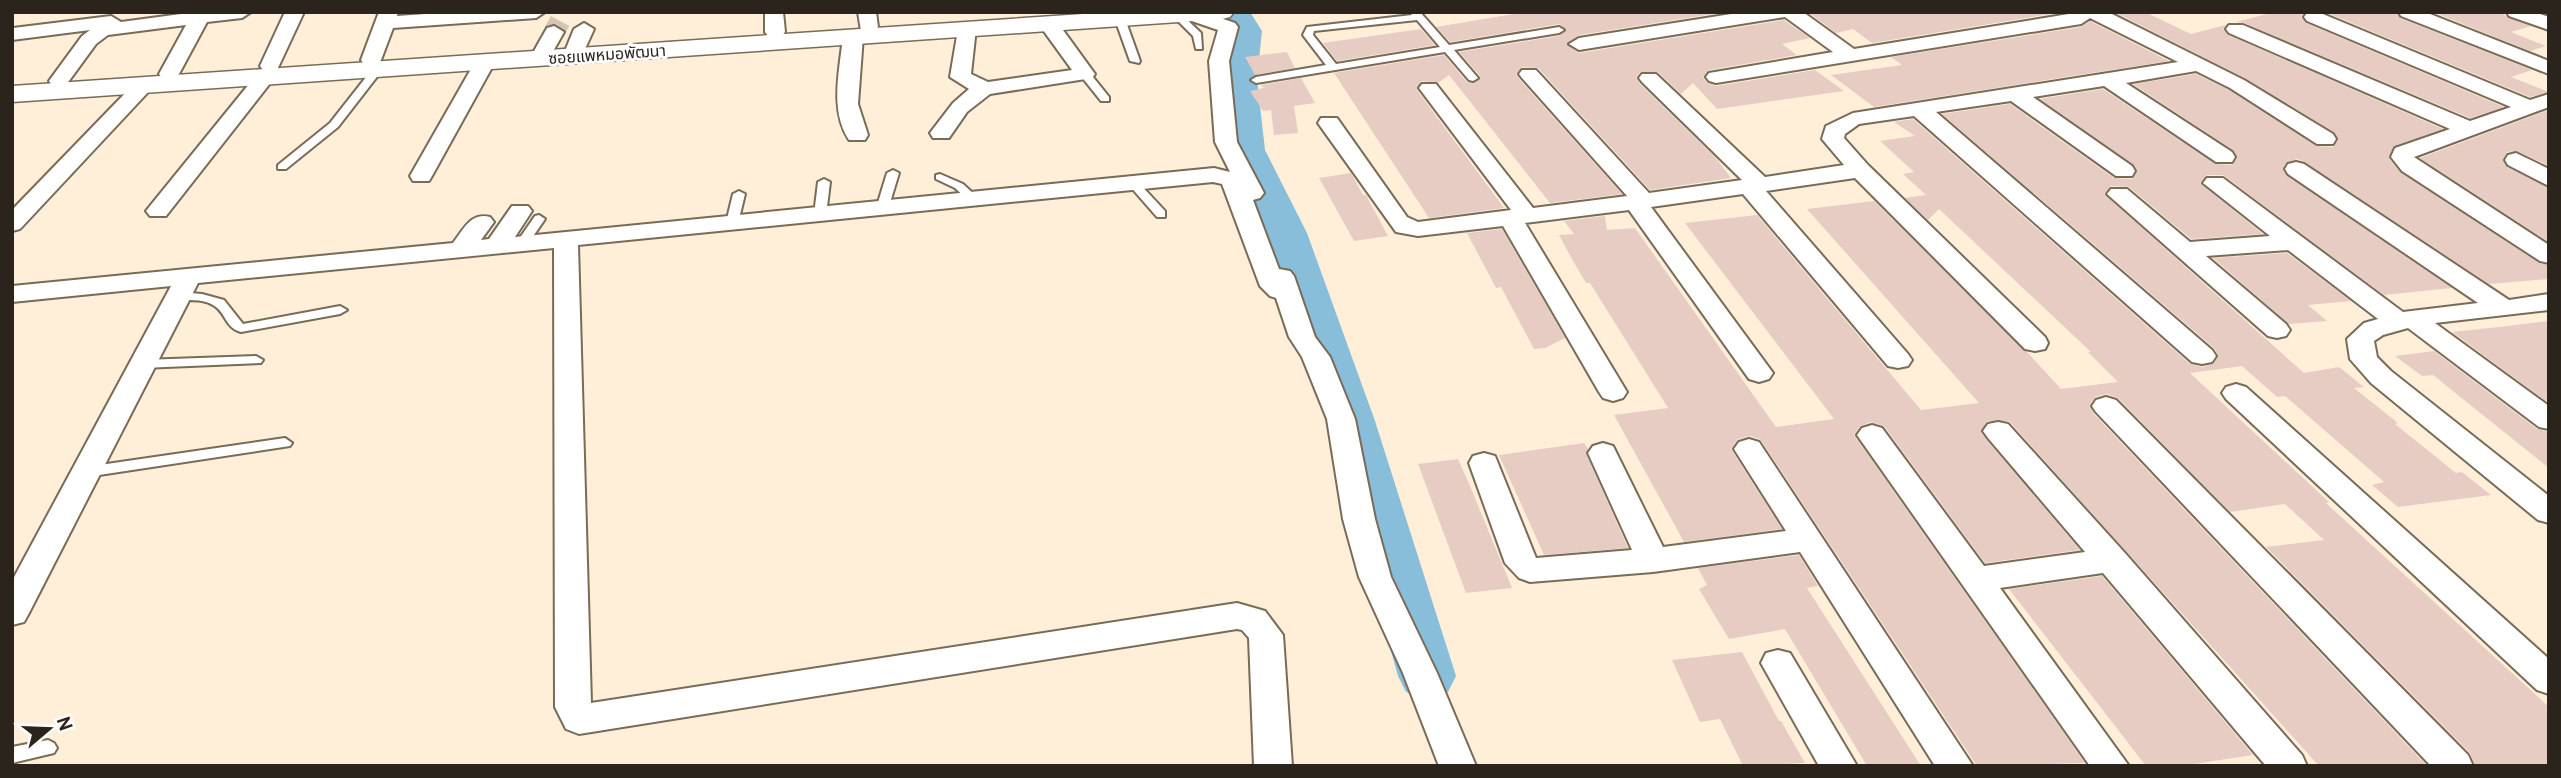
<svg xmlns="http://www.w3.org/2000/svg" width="2561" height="778" font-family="Overpass,'Noto Sans Thai',sans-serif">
<rect width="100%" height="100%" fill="#ffefd9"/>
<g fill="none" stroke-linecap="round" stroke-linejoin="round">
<!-- river -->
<polygon fill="#89beda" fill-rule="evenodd" points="1218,12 1250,12 1262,31 1257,79 1265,150 1307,233 1375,421 1456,676 1448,692 1427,699 1406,692 1398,676 1327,421 1267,233 1227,150 1223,79 1230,31"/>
</g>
<!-- building -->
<g fill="#e7ccc3">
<polygon points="1526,12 1726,12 1579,35 1567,45 1579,53 1784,20 1810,38 1782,44 1797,55 1709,70 1703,77 1707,83 1716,86 1815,70 1844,91 1717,109 1693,83 1681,94 1658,72 1640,72 1636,78 1640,84 1716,158 1731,178 1650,190 1538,68 1522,67 1516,74 1520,80 1622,194 1550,203 1449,75 1438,83 1422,81 1417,90 1504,208 1429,218 1334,73 1444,55 1467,82 1474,83 1480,76 1459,52 1559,36 1566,29 1559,24 1450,42 1436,27"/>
<polygon points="1808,12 2063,12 1872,43 1853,29 1836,33"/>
<polygon points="2114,12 2145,12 2191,34 2226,25 2223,29 2228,35 2443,129 2394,146 2389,159 2401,173 2539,263 2549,265 2549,279 2489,284 2305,162 2297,159 2286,163 2283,170 2287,176 2452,288 2384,295 2223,175 2207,175 2200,183 2263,234 2191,239 2129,187 2111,186 2104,194 2304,373 2339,367 2364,387 2354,388 2398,423 2395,424 2456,473 2462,472 2491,495 2398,507 2372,485 2384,482 2285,396 2277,397 2242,366 2190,373 2329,502 2326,503 2549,707 2549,766 2475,766 2470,753 2266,547 2324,540 2285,504 2230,512 2118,398 2107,394 2095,397 2090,405 2094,414 2427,766 2319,766 2009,421 1987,421 1981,433 2080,550 1985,563 1884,426 1871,422 1860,426 1854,435 2085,763 1977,766 1760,439 1750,436 1738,439 1731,449 1782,529 1684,542 1614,415 1668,408 1590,283 1586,283 1573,261 1559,235 1574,234 1564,221 1605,216 1607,230 1635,228 1776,427 1834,419 1685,223 1757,215 1921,410 1979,403 1807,209 1874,201 2027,352 2061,389 2118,382 2088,352 2091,352 1939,209 1928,220 1905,198 1926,195 1903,174 1914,172 1880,141 1915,136 1894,122 1913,119 2190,364 2203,367 2214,363 2218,355 2214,348 1942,114 2010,104 2114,178 2132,179 2137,172 2133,164 2040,99 2103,89 2215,164 2232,165 2237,158 2233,150 2133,84 2196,74 2229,90 2316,146 2333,147 2338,140 2334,132 2245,78"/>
<polygon points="2275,12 2304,12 2301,17 2306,23 2504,107 2470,118 2244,23 2236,22"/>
<polygon points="2325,12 2397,12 2400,18 2532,70 2511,77 2549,92 2530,97"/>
<polygon points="2433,12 2501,12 2508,18 2531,26 2511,32 2546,46 2530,51"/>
<polygon points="2090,21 2169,61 1874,107 1831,75 1902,65 1891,57 2081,27"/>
<polygon points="1421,29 1435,45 1337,61 1323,43"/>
<polygon points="1287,52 1295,68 1255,75 1245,57"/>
<polygon points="1301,78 1315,103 1294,106 1298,133 1274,135 1271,110 1263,111 1250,91 1264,88 1261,85"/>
<polygon points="2549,110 2549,166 2517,151 2507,152 2503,159 2507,167 2549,188 2549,242 2420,158"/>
<polygon points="1351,173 1363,195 1366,195 1388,236 1354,241 1319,178"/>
<polygon points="1502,229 1565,338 1545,348 1534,349 1501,287 1496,288 1467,233"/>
<polygon points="2287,253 2351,301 2308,305 2327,321 2289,324 2213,258"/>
<polygon points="2549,321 2549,403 2452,332 2508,326"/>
<polygon points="2434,351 2537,429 2549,432 2549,468 2433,375 2422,376 2395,356"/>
<polygon points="1584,443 1588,449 1586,454 1628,548 1544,555 1499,455"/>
<polygon points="1458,459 1470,486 1512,588 1466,593 1418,464"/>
<polygon points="1799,555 1818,586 1807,588 1921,766 1867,766 1785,629 1729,639 1699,589 1707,585 1698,568"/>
<polygon points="2102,576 2253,755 2181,766 2146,766 2009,589"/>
<polygon points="1742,652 1779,721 1781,721 1805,763 1743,766 1720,719 1700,722 1672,660"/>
</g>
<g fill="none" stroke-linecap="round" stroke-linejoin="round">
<!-- minor-tunnel -->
<polyline stroke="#d4c6b3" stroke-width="21" stroke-dasharray="21 10" stroke-linecap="butt" points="554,32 560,21"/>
<defs>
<g id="service">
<path d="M1410 12H1420L1449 45 1559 27 1564 30 1559 33 1454 50 1478 78 1473 81 1469 80 1445 52 1256 83 1251 80 1256 77 1326 65 1303 35 1307 27 1412 15ZM1417 20 1440 47 1336 64 1313 35 1314 31Z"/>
<polygon points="1174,13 1180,13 1201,33 1202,49 1196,49 1193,36 1174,17"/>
<polygon points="1120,16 1125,19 1140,61 1139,63 1130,61 1115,19"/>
<polygon points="378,66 383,69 338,127 286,169 278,169 278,165 330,123 374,67"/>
<polygon points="1085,71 1089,72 1109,97 1109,101 1101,101 1081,76 1080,74"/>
<polygon points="893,170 899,173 888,209 886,212 878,212 876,209 887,173"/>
<polygon points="940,174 963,184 978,198 978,202 970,202 955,188 936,179 936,175"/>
<polygon points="824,179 830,182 826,215 820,219 814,215 818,182"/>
<polygon points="1133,180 1137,181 1165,211 1165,217 1157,217 1129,185 1129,181"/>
<polygon points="739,191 745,194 738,223 736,226 728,226 726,223 733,194"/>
<polygon points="539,215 545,219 525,248 517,248 515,245 517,242 535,216"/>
<path d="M178 292 202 294 224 300 243 324 340 306 347 310 340 314 241 332C225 328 226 312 213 305 202 298 186 301 173 299L172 296Z"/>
<polygon points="256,356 263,360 261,363 142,368 135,364 142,360"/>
<polygon points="285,438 292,443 290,446 86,477 78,472 86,467"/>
<polygon points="48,740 54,743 57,748 54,753 12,763 12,747"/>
</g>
<g id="minor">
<polygon points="196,12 251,12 242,18 207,22 179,74 176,78 162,78 159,74 186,25 108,35 96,44 66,85 52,85 49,81 82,36 90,30 12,40 13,28 111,16 121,22"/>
<polygon points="285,12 304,12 277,70 263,70 260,66"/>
<polygon points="379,12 398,12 397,16 454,12 545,12 536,18 393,28 381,60 378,64 364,64 361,60"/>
<polygon points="765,12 783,12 785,32 782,36 768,36 765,32"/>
<polygon points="858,12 876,12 878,27 875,31 861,31"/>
<path d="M1182 12H1203L1235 23 1238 27 1229 61 1237 142 1264 193 1260 198 1253 200 1279 269 1290 271 1294 276 1315 337 1330 357 1355 419 1375 519 1391 577 1437 673 1476 766H1439L1403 673 1359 577 1343 519 1327 419 1302 357 1289 337 1276 298 1270 296 1260 286 1222 184 1213 182 578 245 591 703 1237 603 1265 611 1283 635 1292 766H1254L1249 638 1242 630 1237 629 579 734 566 729 555 707 554 248 198 283 29 613 24 622 12 625V581L171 286 12 302V286L453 243C464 229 471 212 490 217L494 222 481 240 489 239 512 206H528L532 211 515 237 1214 168 1230 172 1215 142 1209 61 1218 30 1183 18Z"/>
<polygon points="1744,12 1803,12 1854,49 2081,12 2108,12 2244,80 2333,134 2336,139 2333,144 2317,144 2230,88 2196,71 2126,83 2232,152 2235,157 2232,162 2216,162 2104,86 2033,97 2132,166 2135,171 2132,176 2116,176 2011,101 1936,112 2212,350 2216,356 2212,362 2202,364 2192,362 1914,116 1859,124 1845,134 1844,138 1868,165 2045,337 2048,343 2045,349 2035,351 2025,349 1855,178 1766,191 1908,354 1912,360 1908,366 1898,368 1888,366 1743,194 1651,207 1773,373 1769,379 1759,382 1749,379 1629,210 1525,223 1627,392 1623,398 1613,401 1603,398 1599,392 1503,226 1418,236 1396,232 1318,123 1321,118 1337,118 1407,217 1418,222 1511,210 1419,88 1422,84 1436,84 1533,208 1627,196 1522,78 1519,74 1522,70 1536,70 1649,193 1742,180 1642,82 1639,78 1642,74 1656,74 1765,177 1844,165 1822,139 1826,126 1853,113 2178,62 2090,18 2081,24 1716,83 1709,81 1706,77 1709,73 1833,52 1785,17 1579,50 1569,44 1579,38"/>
<polygon points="2318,12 2530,100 2549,94 2549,107 2414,157 2549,245 2549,263 2540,261 2402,171 2391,157 2395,148 2450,129 2229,33 2226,29 2229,25 2243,25 2470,121 2511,107 2307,21 2304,17 2307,13"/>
<polygon points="2399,12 2425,12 2549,61 2549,74 2401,16"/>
<polygon points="2507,12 2534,12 2549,17 2549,30 2509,16"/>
<polygon points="1048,17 1055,19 1092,70 1095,74 1092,78 990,94 967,112 949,138 933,138 930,133 953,103 969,89 950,77 959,24 973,24 976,28 971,74 988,82 1072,70 1038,23"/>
<polygon points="584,23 594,29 580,60 566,60 563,56 574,29"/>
<polygon points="554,26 564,32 547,62 533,62 530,58 547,28"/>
<path d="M853 30 863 36 858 104 868 135 865 140H849C829 110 840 69 843 36Z"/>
<polygon points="485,56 492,58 495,62 432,176 429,181 413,181 410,176 475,62 478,58"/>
<polygon points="265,71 272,73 275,77 166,216 150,216 146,211 150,206 258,73"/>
<polygon points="144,79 151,81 154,85 151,89 20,229 12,231 12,210 137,81"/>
<polygon points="2516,153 2549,169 2549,186 2508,165 2505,160 2508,155"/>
<polygon points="2296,162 2304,164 2509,300 2549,294 2549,310 2435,323 2549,406 2549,429 2539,427 2408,328 2383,335 2374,341 2377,357 2391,371 2549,496 2549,523 2538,520 2371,383 2350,359 2347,339 2364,323 2378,319 2288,250 2206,256 2286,324 2290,330 2286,336 2277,338 2268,336 2107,194 2111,189 2127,189 2190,242 2270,236 2203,183 2207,178 2223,178 2403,312 2478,303 2288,174 2285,169 2288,164"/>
<polygon points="2236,384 2246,387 2549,659 2549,694 2537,690 2226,399 2222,393 2226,387"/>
<polygon points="2106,397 2116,400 2468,755 2473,766 2431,766 2096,412 2092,406 2096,400"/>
<polygon points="1998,422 2008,424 2124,552 2302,755 2307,766 2266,766 2103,573 2000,588 2129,766 2090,766 1857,435 1862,428 1872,425 1882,428 1984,566 2085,552 1988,438 1983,431 1988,424"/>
<polygon points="1749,439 1759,442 1973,766 1935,766 1800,552 1653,572 1530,582 1519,578 1505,563 1469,463 1473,456 1484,453 1495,456 1536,558 1632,550 1588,453 1593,446 1603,443 1613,446 1663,547 1786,531 1734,449 1739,442"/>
<polygon points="1778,650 1790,653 1857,766 1819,766 1761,663 1766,653"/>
</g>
<polygon id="tertiary" points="1113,12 1234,12 1230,17 1222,19 12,102 12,86"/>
</defs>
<!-- service casing -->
<use href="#service" stroke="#786b57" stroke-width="4"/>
<!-- minor casing -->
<use href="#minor" stroke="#786b57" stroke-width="4"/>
<!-- tertiary casing -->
<use href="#tertiary" stroke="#786b57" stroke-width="3"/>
<!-- service -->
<use href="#service" fill="#fff" fill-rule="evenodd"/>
<!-- minor -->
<use href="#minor" fill="#fff" fill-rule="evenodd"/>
<!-- tertiary -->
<use href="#tertiary" fill="#fff" fill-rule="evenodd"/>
</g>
<g text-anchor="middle" stroke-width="6" stroke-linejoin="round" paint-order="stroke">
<!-- far-street labels -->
<g font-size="16" fill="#2a241c" stroke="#fefefe">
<text transform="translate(607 54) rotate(-4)" y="6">ซอยแพหมอพัฒนา</text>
</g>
</g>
<!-- border -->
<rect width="2561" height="778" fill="none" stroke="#2a241c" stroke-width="28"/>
<!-- north arrow -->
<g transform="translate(49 729) rotate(71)" stroke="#fefefe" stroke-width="5" paint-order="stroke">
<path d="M0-5L12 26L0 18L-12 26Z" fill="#2a241c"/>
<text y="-10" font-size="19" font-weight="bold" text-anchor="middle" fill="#2a241c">N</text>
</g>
</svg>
